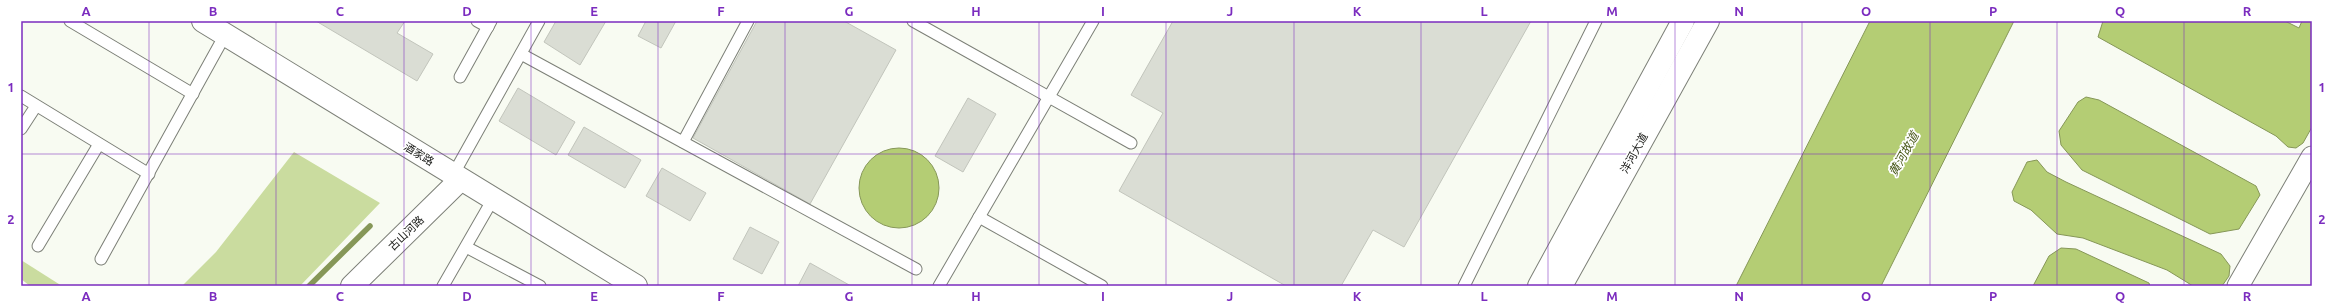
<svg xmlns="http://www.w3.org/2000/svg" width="2333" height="307" font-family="Ubuntu,'Noto Sans SC',sans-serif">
<rect width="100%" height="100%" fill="#f8fbf2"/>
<!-- green -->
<g fill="#cadc9f">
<polygon points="294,152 380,203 300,286 182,286 216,252"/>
<polygon points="21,260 62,286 30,286 21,279"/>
</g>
<!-- water -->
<g fill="#b4cd74" stroke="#869758">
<polygon points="1870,21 2014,21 1881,286 1736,286"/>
<polygon points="2103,21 2285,21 2299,28 2302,21 2312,21 2312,127 2303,143 2296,148 2288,147 2276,136 2098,37"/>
<polygon points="2086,97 2099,100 2256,186 2260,195 2239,229 2210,234 2082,170 2061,145 2059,131 2078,102"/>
<circle cx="899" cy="188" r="40"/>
<polygon points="2037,160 2047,172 2066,182 2221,254 2230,266 2229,276 2222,286 2193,286 2167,270 2083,238 2057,234 2031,210 2014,201 2012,192 2027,162"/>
<polygon points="2061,248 2076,249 2149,283 2150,286 2033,286 2049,256"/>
</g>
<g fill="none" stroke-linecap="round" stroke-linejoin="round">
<!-- stream -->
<polyline stroke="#869758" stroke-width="5.5" points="309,286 370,226"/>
</g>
<!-- building -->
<g fill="#daddd4" stroke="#c2c5bc">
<polygon points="316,21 405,21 397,33 433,54 417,81"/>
<polygon points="556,21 606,21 580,65 544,42"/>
<polygon points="646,21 676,21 661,48 638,36"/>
<polygon points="757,21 844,21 896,50 810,204 693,138"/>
<polygon points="1173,21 1531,21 1404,247 1373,230 1341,286 1286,286 1119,191 1163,113 1131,95"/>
<polygon points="518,88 575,122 556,155 499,121"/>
<polygon points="968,98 996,114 963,172 935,156"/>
<polygon points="584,127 641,160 625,188 568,155"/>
<polygon points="662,168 706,193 690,221 646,196"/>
<polygon points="750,227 779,242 762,274 733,259"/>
<polygon points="810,263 851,286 798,286"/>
</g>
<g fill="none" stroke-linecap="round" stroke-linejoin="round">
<defs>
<g id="service">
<polyline points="70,21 193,94"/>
<polyline points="477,21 488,27"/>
<polyline points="913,21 1131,143"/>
<polyline points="521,54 916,269"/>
<polyline points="460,77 491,21"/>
<polyline points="21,96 149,174"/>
<polyline points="21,129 36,106"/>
<polyline points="683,142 748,21"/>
<polyline points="453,175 539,21"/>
<polyline points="979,217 1102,286"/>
<polyline points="38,246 99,144"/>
<polyline points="466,247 540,286"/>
<polyline points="101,259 225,35"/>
<polyline points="443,286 493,199"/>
<polyline points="939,286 1093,21"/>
<polyline points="1464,286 1596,21"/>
</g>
<polyline id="minor" points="2238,286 2312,157"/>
<g id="tertiary">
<polyline points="203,21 636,286"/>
<polyline points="352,286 460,180"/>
</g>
<g id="primary">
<polyline points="1539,286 1683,21"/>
<polyline points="1561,286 1708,21"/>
</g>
</defs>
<!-- service casing -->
<use href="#service" stroke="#7d8078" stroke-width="13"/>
<!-- minor casing -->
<use href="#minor" stroke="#7d8078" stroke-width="23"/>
<!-- tertiary casing -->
<use href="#tertiary" stroke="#7d8078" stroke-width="24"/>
<!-- primary casing -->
<use href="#primary" stroke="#7d8078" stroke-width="24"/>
<!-- service -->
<use href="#service" stroke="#fff" stroke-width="11"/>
<!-- minor -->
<use href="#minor" stroke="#fff" stroke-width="21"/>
<!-- tertiary -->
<use href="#tertiary" stroke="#fff" stroke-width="22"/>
<!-- primary -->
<use href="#primary" stroke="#fff" stroke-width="22"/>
</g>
<!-- grid -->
<path fill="none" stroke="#7b2cbf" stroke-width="1" stroke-opacity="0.55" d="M149 21V286M276 21V286M404 21V286M531 21V286M658 21V286M785 21V286M912 21V286M1039 21V286M1166 21V286M1294 21V286M1421 21V286M1548 21V286M1675 21V286M1802 21V286M1930 21V286M2057 21V286M2184 21V286M21 154H2312"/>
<g text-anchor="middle" stroke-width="3.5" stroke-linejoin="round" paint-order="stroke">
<!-- street labels -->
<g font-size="11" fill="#191a17" stroke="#fff">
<text transform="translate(1634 153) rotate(-61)" y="4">洋河大道</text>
<text transform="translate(419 154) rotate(32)" y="4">酒家路</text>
<text transform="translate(406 233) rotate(-44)" y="4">古山河路</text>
</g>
<!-- water labels -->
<g font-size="12" font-style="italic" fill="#4a591a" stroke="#fff">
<text transform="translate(1904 154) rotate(-61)" y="4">黄河故道</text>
</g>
</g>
<!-- border -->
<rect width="2333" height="307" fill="none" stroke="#ffffff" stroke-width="44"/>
<rect x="22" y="22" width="2289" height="263" fill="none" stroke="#7b2cbf" stroke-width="1.5"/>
<g font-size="13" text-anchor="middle" font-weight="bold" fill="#7b2cbf">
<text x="86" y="16">A</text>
<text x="213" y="16">B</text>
<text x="340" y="16">C</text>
<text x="467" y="16">D</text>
<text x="594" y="16">E</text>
<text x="721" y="16">F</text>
<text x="849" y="16">G</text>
<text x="976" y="16">H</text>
<text x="1103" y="16">I</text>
<text x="1230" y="16">J</text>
<text x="1357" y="16">K</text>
<text x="1484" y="16">L</text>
<text x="1612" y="16">M</text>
<text x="1739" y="16">N</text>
<text x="1866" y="16">O</text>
<text x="1993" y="16">P</text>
<text x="2120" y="16">Q</text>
<text x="2247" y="16">R</text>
<text x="11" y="92">1</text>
<text x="2322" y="92">1</text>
<text x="11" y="224">2</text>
<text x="2322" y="224">2</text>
<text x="86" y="301">A</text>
<text x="213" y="301">B</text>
<text x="340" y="301">C</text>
<text x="467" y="301">D</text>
<text x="594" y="301">E</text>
<text x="721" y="301">F</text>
<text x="849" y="301">G</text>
<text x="976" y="301">H</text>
<text x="1103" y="301">I</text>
<text x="1230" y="301">J</text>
<text x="1357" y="301">K</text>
<text x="1484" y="301">L</text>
<text x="1612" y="301">M</text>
<text x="1739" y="301">N</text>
<text x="1866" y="301">O</text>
<text x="1993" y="301">P</text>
<text x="2120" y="301">Q</text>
<text x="2247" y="301">R</text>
</g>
</svg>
